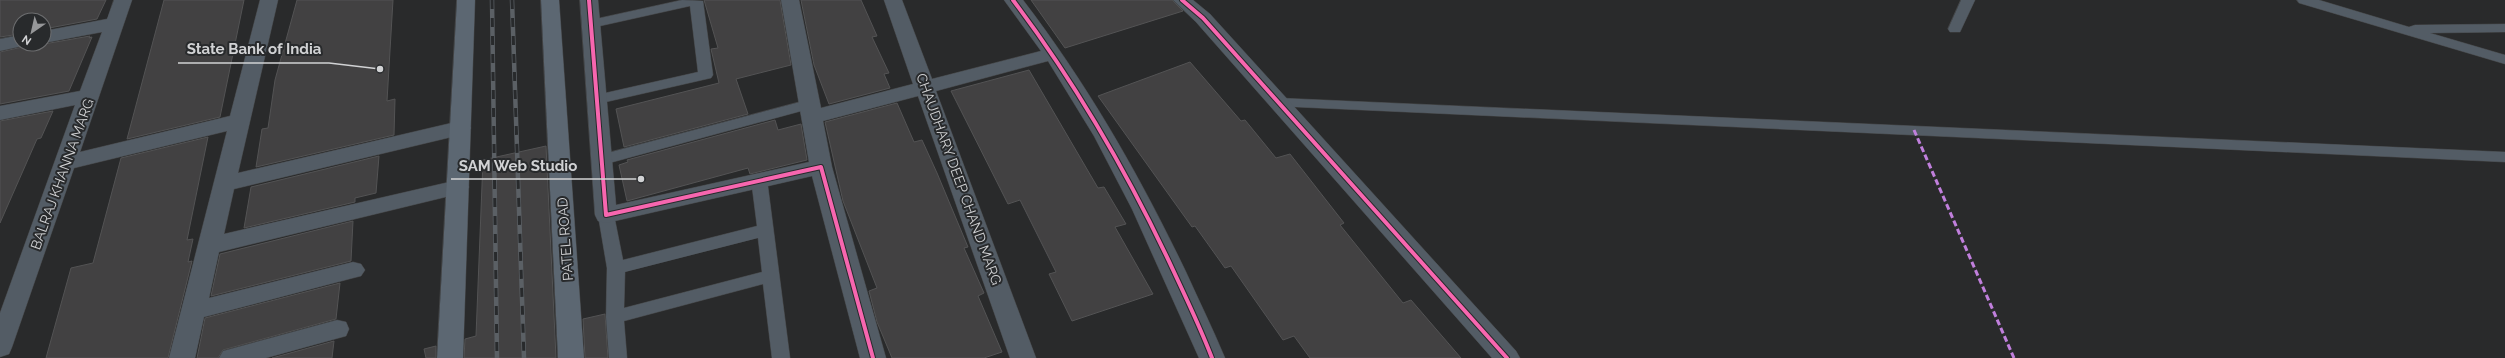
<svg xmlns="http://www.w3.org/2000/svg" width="2505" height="358" font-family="Raleway,sans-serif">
<rect width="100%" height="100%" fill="#292a2b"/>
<!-- building -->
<g fill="#424142" stroke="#535354">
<polygon points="0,0 106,0 97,19 44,29 44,20 20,20 20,34 0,37"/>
<polygon points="164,0 244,0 220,117 127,139"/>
<polygon points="297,0 393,0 387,101 395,99 394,135 256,167 262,129 268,128 275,80"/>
<polygon points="704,0 780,0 791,65 736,79 748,114 624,147 616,109 719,83 711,49 718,48"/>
<polygon points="801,0 861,0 877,36 872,37 889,73 884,74 890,88 829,104 814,65"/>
<polygon points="1031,0 1172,0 1183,11 1065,48"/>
<polygon points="90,36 89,38 92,37 69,91 0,104 0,52 27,46 28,44 44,44"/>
<polygon points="1190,62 1241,121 1245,120 1276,158 1290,154 1344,223 1340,225 1403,303 1411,300 1461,358 1310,358 1294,336 1283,340 1231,266 1225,268 1195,226 1192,227 1098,96"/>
<polygon points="1029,70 1098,188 1104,187 1126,224 1115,227 1153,294 1072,321 1049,274 1056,272 1020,200 1008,204 951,91"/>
<polygon points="897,103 914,142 922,140 937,173 968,247 964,248 984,293 978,296 1002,352 984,358 892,358 877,322 869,291 877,288 843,201 825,122"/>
<polygon points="53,111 41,138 37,139 0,223 0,121"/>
<polygon points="775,120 778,130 801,124 807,160 750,174 748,168 627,201 619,165 628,162 627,160"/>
<polygon points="208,137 187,240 193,239 188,262 192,261 168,358 46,358 71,268 93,263 121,158"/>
<polygon points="546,146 556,358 464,358 465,339 476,336 483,160"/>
<polygon points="379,156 376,193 355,198 355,202 244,228 251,187"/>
<polygon points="353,221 351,261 211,296 220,254"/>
<polygon points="340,283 336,319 223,350 218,358 197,358 205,318"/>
<polygon points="605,314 608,358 585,358 583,319"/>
<polygon points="334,341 332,358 272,358"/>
<polygon points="436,346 436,358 426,358 424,349"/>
</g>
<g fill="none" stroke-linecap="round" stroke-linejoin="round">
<defs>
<g id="service">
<polygon points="682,0 703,1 713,75 711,78 597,104 592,102 590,99 592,96 698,72 690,6 591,28 584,24 591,20"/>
<polygon points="1961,0 1975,0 1960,32 1950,32 1948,29"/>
<polygon points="2297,0 2319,0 2409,27 2415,25 2505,24 2505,32 2430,33 2505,55 2505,64 2299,3"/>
<polygon points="1279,98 2505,152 2505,162 1274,106 1271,103"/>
<polygon points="811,99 816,101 819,104 816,107 602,165 596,164 594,160 596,156"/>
<path d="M759 174 765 175 767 179 790 358H772L763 284 624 321 627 358H609L606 317 607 268 598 215 600 211H612L614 215 623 260 757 226 751 179 753 175ZM758 238 762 272 624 308 625 272Z"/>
</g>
<g id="minor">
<polygon points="114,0 132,0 80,152 230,116 260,0 278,0 238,173 460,121 467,123 471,128 467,133 460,135 234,189 224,234 458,180 466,182 469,187 466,192 458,194 219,252 209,298 353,262 361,264 365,270 361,276 353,278 204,317 195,358 169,358 227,131 74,168 12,347 9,354 0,357 0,313 75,105 0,120 0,106 80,91 102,32 44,43 44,31 107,19"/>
<path d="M580 0H598L616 205 809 162 781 0H799L821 108 913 84 884 0H902L932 79 1041 51 1004 0H1023C1088 85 1140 176 1186 272 1199 301 1213 329 1225 358H1199L1132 209 1094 136 1048 61 936 91 1036 358H1010L918 96 823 121 832 167 886 358H860L812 176 606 223 598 221 595 215Z"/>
<polygon points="1173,0 1193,0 1210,14 1516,351 1520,358 1492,358 1196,22"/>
<polygon points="20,35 20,44 27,45 0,51 0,39"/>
<polygon points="337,320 346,322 349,329 346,336 266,358 219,358 223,351"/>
</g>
<g id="secondary">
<polygon points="457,0 475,0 463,358 437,358"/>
<polygon points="541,0 559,0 584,358 558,358"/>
</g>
</defs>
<!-- service casing -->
<use href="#service" stroke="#444546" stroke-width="1"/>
<!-- minor casing -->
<use href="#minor" stroke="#444546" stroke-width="1"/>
<!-- secondary casing -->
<use href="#secondary" stroke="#444546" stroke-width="1"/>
<!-- service -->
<use href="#service" fill="#535c65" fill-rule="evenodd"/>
<!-- minor -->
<use href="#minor" fill="#535c65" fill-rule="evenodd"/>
<!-- secondary -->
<use href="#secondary" fill="#5c6772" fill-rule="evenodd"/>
<defs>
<g id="rail">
<polyline points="492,0 497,358"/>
<polyline points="512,0 524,358"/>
</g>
</defs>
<!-- rail casing -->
<use href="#rail" stroke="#5b6065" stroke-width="4.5"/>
<!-- rail -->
<use href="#rail" stroke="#282a2c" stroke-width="3" stroke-dasharray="9" stroke-linecap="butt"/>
<!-- quiet -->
<polyline stroke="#c07fdc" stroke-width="3" stroke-dasharray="6 3" stroke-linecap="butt" points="1914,130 2014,358"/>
<defs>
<g id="cycleway">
<polyline points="589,0 606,215 821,167 873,358"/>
<path d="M1013 0C1077 85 1129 175 1174 272 1187 300 1201 329 1212 358"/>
<polyline points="1182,0 1203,18 1507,358"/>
</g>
</defs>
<!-- cycleway casing -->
<use href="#cycleway" stroke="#282a2c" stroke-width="6"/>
<!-- cycleway -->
<use href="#cycleway" stroke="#f766af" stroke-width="4"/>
</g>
<g text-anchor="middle" stroke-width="4" stroke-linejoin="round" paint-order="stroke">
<!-- street labels -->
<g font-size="14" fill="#d1d2d4" stroke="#282a2c">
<text transform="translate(62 174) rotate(-70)" y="5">BALRAJ KHANNA MARG</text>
<text transform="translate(959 179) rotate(70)" y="5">CHAUDHARY DEEP CHAND MARG</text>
<text transform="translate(565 239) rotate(-94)" y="5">PATEL ROAD</text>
</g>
</g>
<!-- callouts -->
<path fill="none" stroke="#d1d2d4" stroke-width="1.5" d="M380 69L329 63H178M641 179L586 179H451"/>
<g fill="#d1d2d4" stroke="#282a2c" stroke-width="1.5">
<circle cx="380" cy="69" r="4"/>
<circle cx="641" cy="179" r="4"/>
</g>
<g font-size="15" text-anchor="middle" font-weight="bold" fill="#d1d2d4" stroke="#282a2c" stroke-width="4" stroke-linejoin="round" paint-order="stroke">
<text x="254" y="54">State Bank of India</text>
<text x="518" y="171">SAM Web Studio</text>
</g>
<!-- north arrow -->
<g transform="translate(32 32) rotate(214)"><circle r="19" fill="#282a2c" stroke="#6c6d6f"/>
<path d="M0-3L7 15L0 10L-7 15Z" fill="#969799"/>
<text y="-6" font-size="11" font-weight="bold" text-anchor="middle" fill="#d1d2d4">N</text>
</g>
</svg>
